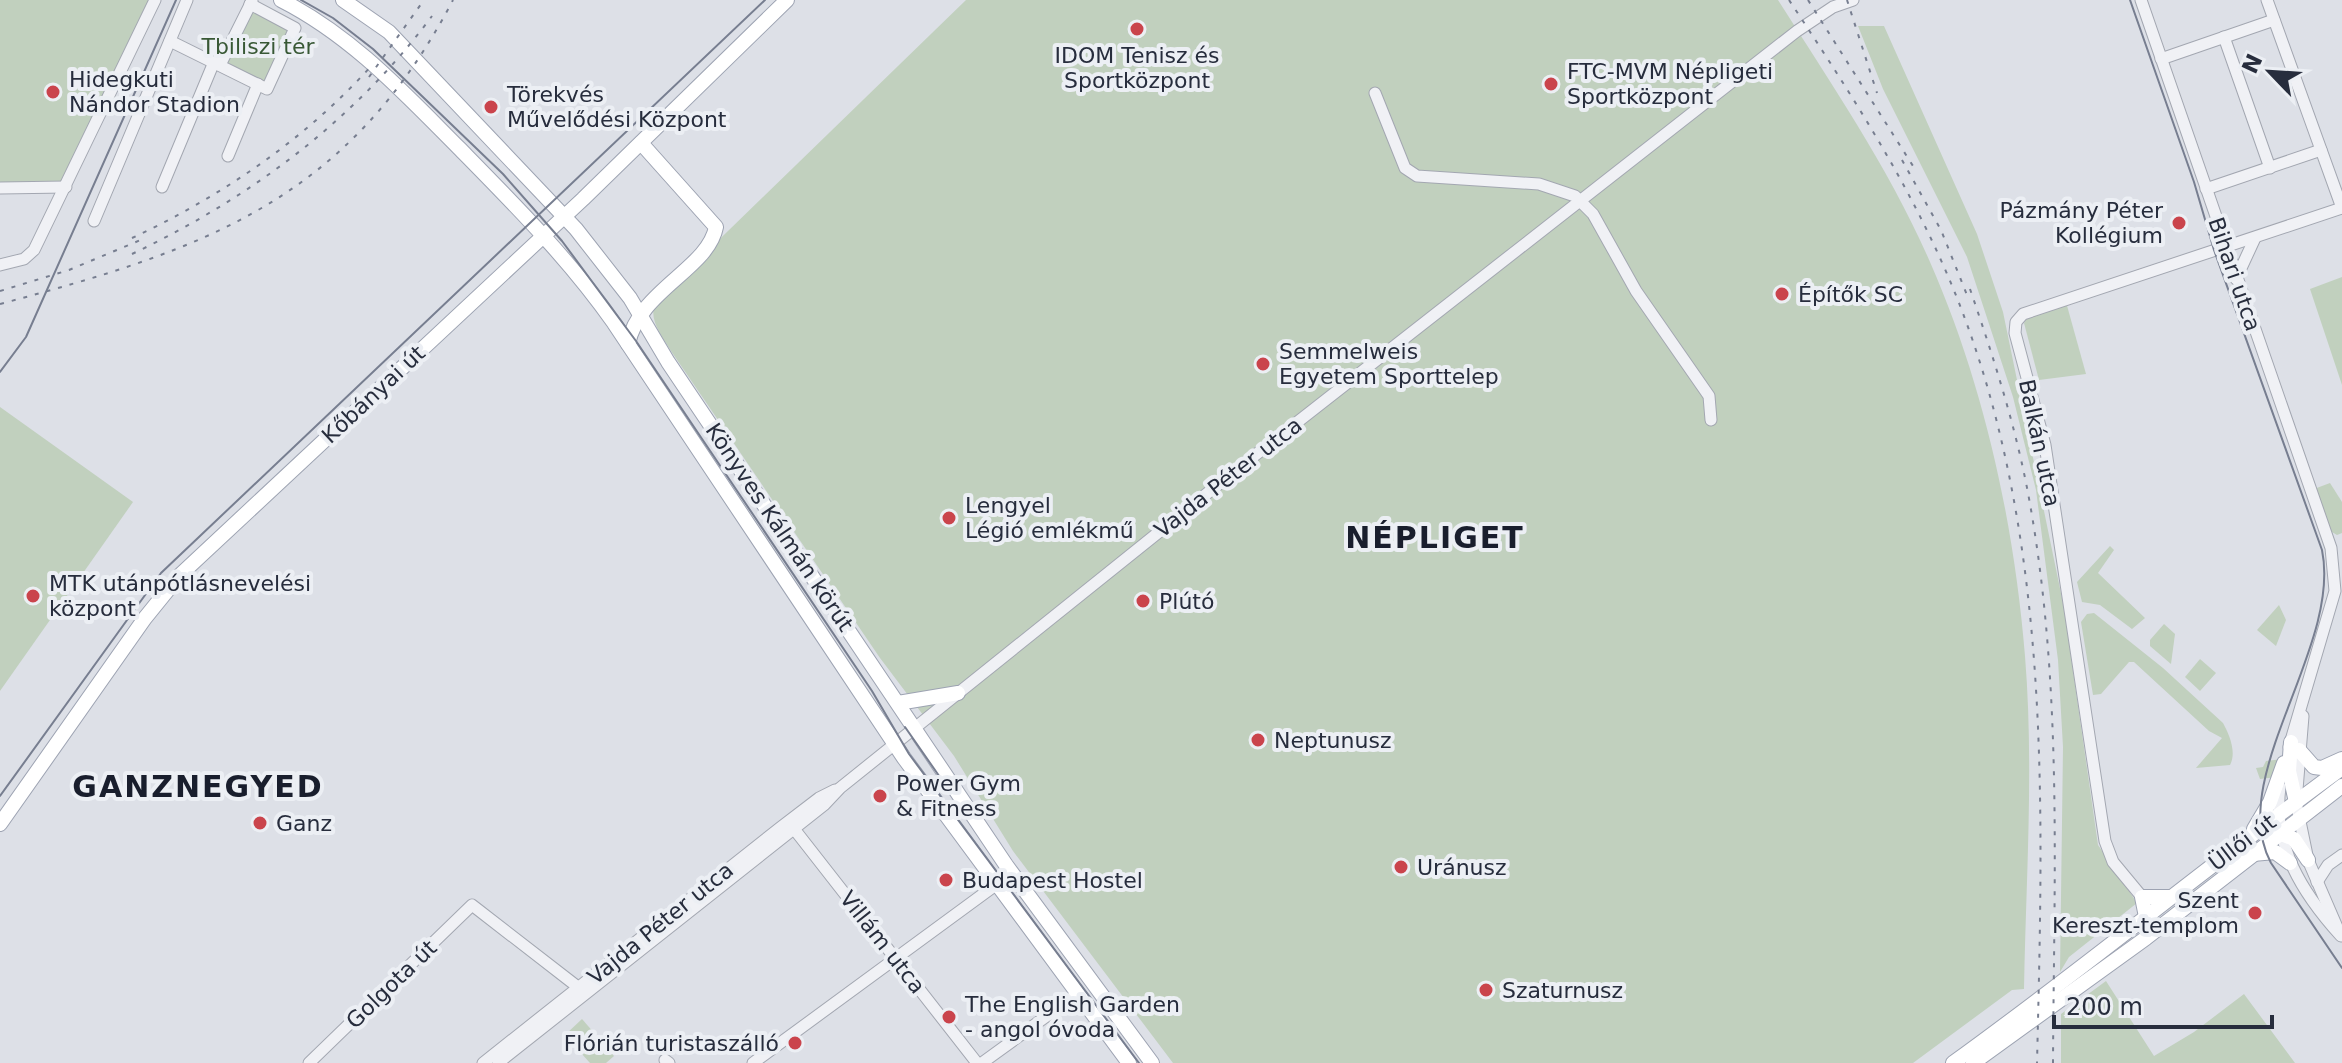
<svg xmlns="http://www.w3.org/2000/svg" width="2342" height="1063" font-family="'DejaVu Sans',sans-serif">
<rect width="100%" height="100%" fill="#dde0e7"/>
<!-- green -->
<g fill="#c1d0be">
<polygon points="0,0 150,0 63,183 0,184"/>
<path d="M966 0H1778C1832 85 1890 170 1930 262 1984 385 2014 522 2025 656 2034 766 2026 878 2024 989L2012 990 1913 1063H1173L1013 851 954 756 880 658 671 351C662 336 644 315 659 298Z"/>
<polygon points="251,9 290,26 264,83 226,62"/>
<polygon points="1858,26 1884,26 1977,234 2003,312 2064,608 2098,845 2137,903 2069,957 2060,972 2063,747 2058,660 2036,490 2013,397 1967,257 1883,89"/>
<polygon points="2342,277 2342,385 2310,289"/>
<polygon points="2066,302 2086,374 2039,380 2024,323 2030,314"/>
<polygon points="0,407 133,502 0,691"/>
<polygon points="2330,483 2342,502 2342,533 2337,535 2332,532 2314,489"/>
<polygon points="2110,546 2114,550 2098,573 2145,618 2132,629 2100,605 2082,602 2077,582"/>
<polygon points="2279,605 2286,620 2276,646 2257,630"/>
<path d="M2094 613 2163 668 2223 723C2229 734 2237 752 2230 765L2196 768 2222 738 2209 731 2134 662H2129L2101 694 2093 695 2081 622 2087 614Z"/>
<polygon points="2164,624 2175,634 2171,664 2150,646 2150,640"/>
<polygon points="2200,659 2216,673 2200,691 2185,677"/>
<polygon points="2283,759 2277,777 2260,779 2256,768 2263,767 2266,761"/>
<polygon points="2106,981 2154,1056 2194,1032 2244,994 2295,1063 2061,1063 2061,1014"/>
<polygon points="582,1019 614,1056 606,1063 590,1063 565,1035"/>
</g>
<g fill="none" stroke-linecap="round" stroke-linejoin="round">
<defs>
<g id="minor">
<polyline points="2141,0 2331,548 2335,591 2289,747"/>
<polyline points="2267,0 2342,208"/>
<polyline points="2224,37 2270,168"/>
<polyline points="170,41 267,89 295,28 250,4"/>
<polyline points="2161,59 2274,20"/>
<polyline points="220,65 252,1"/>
<polyline points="1375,93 1405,168 1417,176 1539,184 1575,196 1593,214 1636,291 1709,396 1711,420"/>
<polyline points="228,156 258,84"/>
<polyline points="162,187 214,62"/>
<polyline points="0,188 66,187"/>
<polyline points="2206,189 2321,150"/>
<polyline points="94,221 187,0"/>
<polyline points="0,265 24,259 34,250 155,0"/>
<polyline points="2236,279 2255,238"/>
<polyline points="2303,716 2296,802 2308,860 2337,927"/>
<path d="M2280 787C2272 846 2303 894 2341 936"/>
<polyline points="791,825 977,1063"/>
<polyline points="2317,882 2328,865 2342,855"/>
<polyline points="2142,897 2113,862 2105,841 2045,445 2015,333 2016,322 2023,314 2342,208"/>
<polyline points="665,1060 669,1063"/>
<polyline points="309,1063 472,905 583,991"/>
<polyline points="483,1063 781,827 819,798 835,790"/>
<polyline points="498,1063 824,805 840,788 1240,467 1797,31 1833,7 1853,0"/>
<polyline points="753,1063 997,884"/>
<polyline points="982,1063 1077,994"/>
</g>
<g id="major">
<path d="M281 0C352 36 404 93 459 148 514 204 569 259 614 323L904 758 1129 1063"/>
<polyline points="343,0 389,32 576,229 630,298 668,362 1006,865 1152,1063"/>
<path d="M628 344C639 290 708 269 716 227L641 143"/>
<polyline points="898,703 958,693"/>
<polyline points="2291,742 2289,771 2296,802"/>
<polyline points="2299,750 2314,767 2322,768 2342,759"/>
<polyline points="0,824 145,618 179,576 583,199 787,0"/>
<polyline points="2254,829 2270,802 2284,763"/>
<polyline points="2274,831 2294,839 2308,860"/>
<polyline points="2253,854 2275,852 2290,863"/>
<polyline points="2147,922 2142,897 2171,897"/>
<path d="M1953 1063C2085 968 2210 864 2342 768"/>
<polyline points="1973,1063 2146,938 2342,786"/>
</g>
</defs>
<!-- minor casing -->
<use href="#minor" stroke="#a3a7b1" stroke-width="13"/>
<!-- major casing -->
<use href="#major" stroke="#9da3b2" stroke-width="16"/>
<!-- minor -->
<use href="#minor" stroke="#f0f1f5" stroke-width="11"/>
<!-- major -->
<use href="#major" stroke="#fff" stroke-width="14"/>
<!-- tram -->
<g stroke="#777e90" stroke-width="2">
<polyline points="301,0 333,18 373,49 503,174 562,241 636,341 872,691 909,754 1139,1063"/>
<path d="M2130 0 2194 182 2214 250 2322 550C2342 648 2225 777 2271 863L2342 968"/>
<polyline points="0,372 26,337 176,0"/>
<polyline points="905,727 944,783"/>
<polyline points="0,796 161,573 765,0"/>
</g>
<!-- rail -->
<g stroke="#777e90" stroke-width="2" stroke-dasharray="4 8" stroke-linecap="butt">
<path d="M1789 0C1850 92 1911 186 1953 288 2053 532 2043 805 2037 1063"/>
<polyline points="1808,0 1913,166"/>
<polyline points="1847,0 1877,93"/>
<polyline points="369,77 424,0"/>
<polyline points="1902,160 1941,230 1969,300"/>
<path d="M132 238C222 196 306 139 373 64"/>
<path d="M132 254C250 198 354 121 432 16"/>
<path d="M1970 289C1993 356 2015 424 2028 493 2063 681 2054 873 2053 1063"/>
<polyline points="0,291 69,270 143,239"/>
<path d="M0 304C206 249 348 200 453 0"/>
</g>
</g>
<!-- markers -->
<g fill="#ca444c" stroke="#eceff4" stroke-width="3">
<circle cx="1137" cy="29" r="8"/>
<circle cx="1551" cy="84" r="8"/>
<circle cx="53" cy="92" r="8"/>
<circle cx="491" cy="107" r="8"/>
<circle cx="2179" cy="223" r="8"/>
<circle cx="1782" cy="294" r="8"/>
<circle cx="1263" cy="364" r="8"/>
<circle cx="949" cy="518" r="8"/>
<circle cx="33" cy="596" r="8"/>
<circle cx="1143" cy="601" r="8"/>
<circle cx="1258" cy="740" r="8"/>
<circle cx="880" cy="796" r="8"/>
<circle cx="260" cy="823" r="8"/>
<circle cx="1401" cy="867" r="8"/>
<circle cx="946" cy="880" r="8"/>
<circle cx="2255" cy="913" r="8"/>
<circle cx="1486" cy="990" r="8"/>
<circle cx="949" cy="1017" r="8"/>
<circle cx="795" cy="1043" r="8"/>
</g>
<g text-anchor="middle" stroke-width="8" stroke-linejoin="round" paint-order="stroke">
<!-- park labels -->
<g font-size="22" fill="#385835" stroke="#eceff4">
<text x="258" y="54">Tbiliszi tér</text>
</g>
<!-- poi labels -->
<g font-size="22" fill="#272d3d" stroke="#eceff4" text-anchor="start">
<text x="1137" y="63" text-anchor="middle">IDOM Tenisz és<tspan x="1137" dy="25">Sportközpont</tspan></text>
<text x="1567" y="79">FTC-MVM Népligeti<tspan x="1567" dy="25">Sportközpont</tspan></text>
<text x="69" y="87">Hidegkuti<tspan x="69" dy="25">Nándor Stadion</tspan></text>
<text x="507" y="102">Törekvés<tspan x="507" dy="25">Művelődési Központ</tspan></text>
<text x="2163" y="218" text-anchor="end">Pázmány Péter<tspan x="2163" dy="25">Kollégium</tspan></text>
<text x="1798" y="302">Építők SC</text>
<text x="1279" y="359">Semmelweis<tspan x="1279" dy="25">Egyetem Sporttelep</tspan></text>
<text x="965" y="513">Lengyel<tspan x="965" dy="25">Légió emlékmű</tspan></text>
<text x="49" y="591">MTK utánpótlásnevelési<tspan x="49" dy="25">központ</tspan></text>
<text x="1159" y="609">Plútó</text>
<text x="1274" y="748">Neptunusz</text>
<text x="896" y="791">Power Gym<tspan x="896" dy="25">&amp; Fitness</tspan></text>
<text x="276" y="831">Ganz</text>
<text x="1417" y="875">Uránusz</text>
<text x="962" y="888">Budapest Hostel</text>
<text x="2239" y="908" text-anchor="end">Szent<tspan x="2239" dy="25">Kereszt-templom</tspan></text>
<text x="1502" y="998">Szaturnusz</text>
<text x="965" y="1012">The English Garden<tspan x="965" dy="25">- angol óvoda</tspan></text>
<text x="779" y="1051" text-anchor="end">Flórián turistaszálló</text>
</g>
<!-- street labels -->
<g font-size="22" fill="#272d3d" stroke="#eceff4">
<text transform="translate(2235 274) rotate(71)" y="8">Bihari utca</text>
<text transform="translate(373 394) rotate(-43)" y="8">Kőbányai út</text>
<text transform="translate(2040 443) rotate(78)" y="8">Balkán utca</text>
<text transform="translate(1228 477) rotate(-38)" y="8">Vajda Péter utca</text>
<text transform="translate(780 527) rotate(56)" y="8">Könyves Kálmán körút</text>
<text transform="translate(2242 842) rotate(-37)" y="8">Üllői út</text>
<text transform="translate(660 923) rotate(-39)" y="8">Vajda Péter utca</text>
<text transform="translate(883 942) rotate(52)" y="8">Villám utca</text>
<text transform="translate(391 984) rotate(-44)" y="8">Golgota út</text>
</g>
<!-- district labels -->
<g font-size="30" font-weight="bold" letter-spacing="2" fill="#191e2d" stroke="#eceff4">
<text x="1435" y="548">NÉPLIGET</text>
<text x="198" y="797">GANZNEGYED</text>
</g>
</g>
<!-- north arrow -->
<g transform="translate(2270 72) rotate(295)" stroke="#eceff4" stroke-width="6" paint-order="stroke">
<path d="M0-6L14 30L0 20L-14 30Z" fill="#272d3d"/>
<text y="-12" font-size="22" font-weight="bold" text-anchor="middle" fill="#272d3d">N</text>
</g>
<!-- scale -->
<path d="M2054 1015v12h218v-12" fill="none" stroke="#272d3d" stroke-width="4"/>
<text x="2066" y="1015" font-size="24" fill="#272d3d" stroke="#eceff4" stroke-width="6" paint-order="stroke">200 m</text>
</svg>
